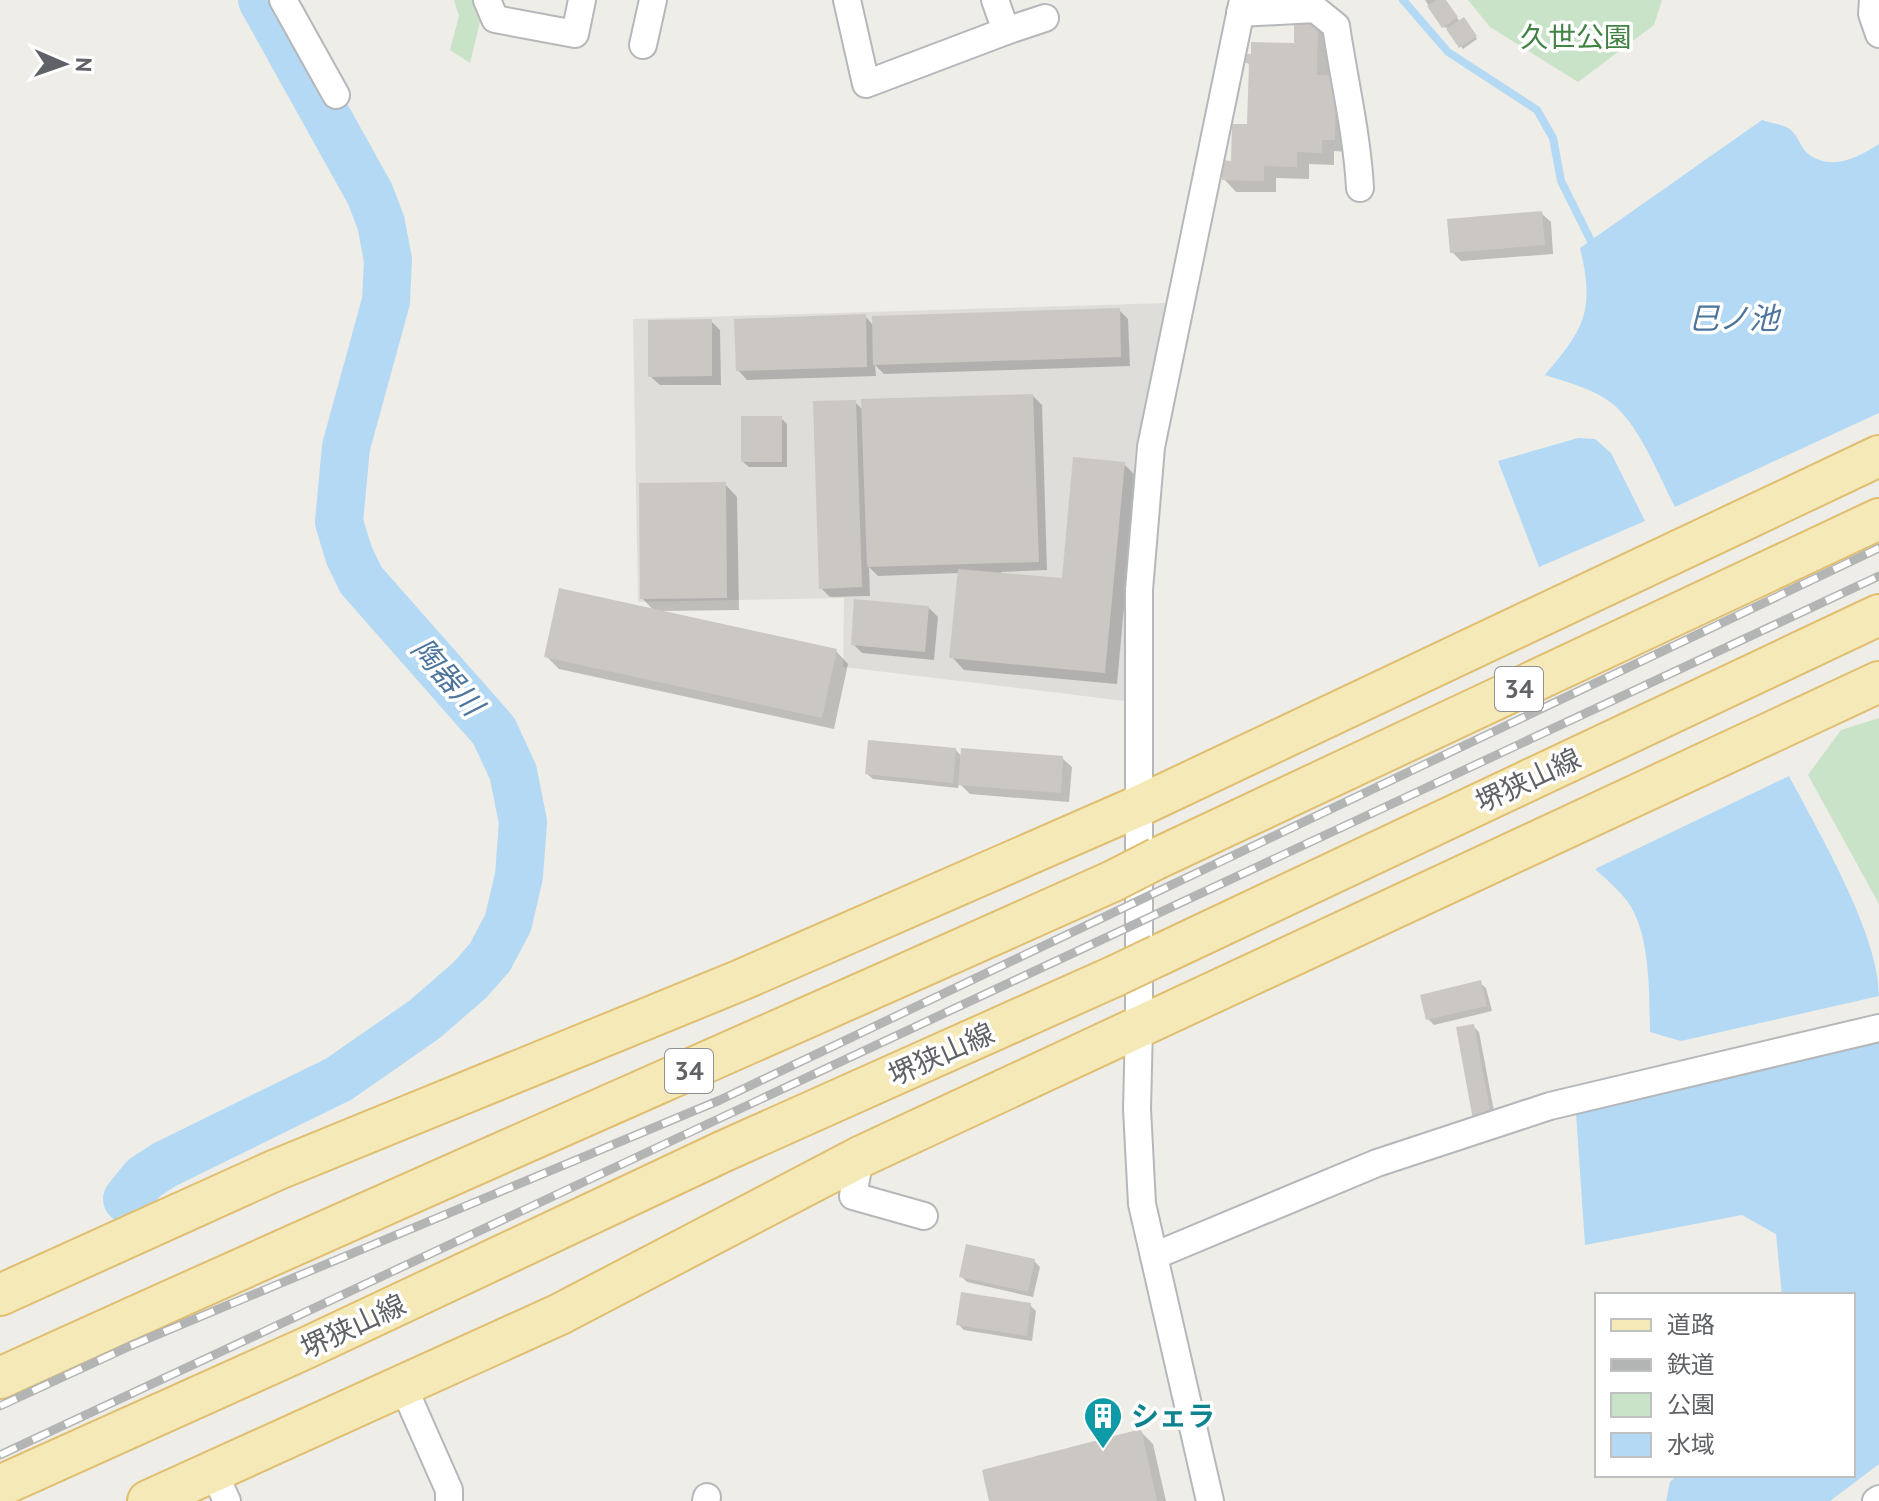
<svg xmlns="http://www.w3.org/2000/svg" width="1879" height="1501" font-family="'PT Sans','Noto Sans JP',sans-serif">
<rect width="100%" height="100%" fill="#efede8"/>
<!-- industrial -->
<polygon fill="#deddda" points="1168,303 1135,454 1125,701 843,667 844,598 638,602 633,319"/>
<!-- green -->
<g fill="#c9e3c8">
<polygon points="454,0 472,0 480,22 470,63 450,50 459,16"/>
<polygon points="1468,0 1662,0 1654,25 1578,82 1490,27"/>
<polygon points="1879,718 1879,904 1808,775 1841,730"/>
</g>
<!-- water -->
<g fill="#b3d9f4">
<path d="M1762 120C1771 123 1786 125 1792 131 1798 137 1801 147 1807 153 1831 172 1857 158 1879 144V413L1675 507C1659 476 1640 427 1614 405 1595 389 1567 382 1545 375 1585 328 1595 310 1580 248Z"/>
<polygon points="1578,438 1595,439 1611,453 1645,521 1539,567 1498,461"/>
<path d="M1789 776C1819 833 1879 934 1879 996L1681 1041 1650 1032C1649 993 1651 933 1627 901 1618 889 1606 879 1595 869Z"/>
<polygon points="1879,1043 1879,1464 1830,1501 1666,1501 1670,1482 1677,1475 1853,1475 1853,1295 1782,1295 1776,1234 1742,1215 1585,1245 1576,1113"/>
</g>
<!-- shadow -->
<g fill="#0003">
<polygon points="1425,0 1445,0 1460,22 1466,22 1477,39 1463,49 1448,28 1443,27"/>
<polygon points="1318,25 1330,37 1329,77 1335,78 1347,152 1334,151 1334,165 1309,164 1309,179 1276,178 1276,192 1236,192 1224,179 1249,126 1251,66 1246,62 1296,45"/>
<polygon points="1541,213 1551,222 1553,254 1461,261 1452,252"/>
<polygon points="1119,310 1128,319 1130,366 884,374 875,365 876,376 747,380 738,370 865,316 874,326"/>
<polygon points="711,321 720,330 721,385 660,385 650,376"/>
<polygon points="1033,396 1042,405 1047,570 1001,572 1001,575 1063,580 1124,464 1136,476 1117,684 964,670 952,657 959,573 878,576 869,567 870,596 830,597 821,588 855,402 863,410"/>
<polygon points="781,418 787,424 787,467 749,467 743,462"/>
<polygon points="725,484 737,497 739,610 659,611 836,651 848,664 834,729 559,669 546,656 655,612 642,598"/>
<polygon points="929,608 938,617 934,660 862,653 853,644"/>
<polygon points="956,750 962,757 1062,758 1072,767 1069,802 970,794 959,783 958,788 873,779 867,774"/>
<polygon points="1480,983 1486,988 1492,1011 1434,1025 1428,1019"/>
<polygon points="1473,1026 1479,1032 1496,1122 1481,1125"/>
<polygon points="1034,1261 1040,1267 1033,1297 967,1282 961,1276"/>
<polygon points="1030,1305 1036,1311 1032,1341 964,1330 958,1324"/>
<polygon points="1140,1431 1153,1444 1166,1501 991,1501"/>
</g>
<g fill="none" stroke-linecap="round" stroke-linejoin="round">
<!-- stream -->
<polyline stroke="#b3d9f4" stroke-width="8" points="1403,0 1448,52 1537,110 1553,138 1561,181 1591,241"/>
<!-- river -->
<polyline stroke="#b3d9f4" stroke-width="48" points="127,1199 144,1178 164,1165 339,1079 425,1019 470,980 490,957 508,923 519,876 523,822 513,772 494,731 361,580 349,555 339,522 346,447 386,301 388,260 381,223 370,194 262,0"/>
</g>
<!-- building -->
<g fill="#cbc8c4">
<polygon points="1436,0 1446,0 1458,17 1442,28 1427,6"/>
<polygon points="1464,17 1477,36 1459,48 1446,29"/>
<polygon points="1294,22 1318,23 1317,75 1336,76 1335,140 1322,140 1322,153 1297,152 1297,167 1264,166 1264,181 1222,180 1222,160 1231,161 1232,124 1247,124 1249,63 1244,63 1244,54 1251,54 1251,42 1294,43"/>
<polygon points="1542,211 1545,245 1450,253 1447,219"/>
<polygon points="1120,308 1121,357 873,365 872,316"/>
<polygon points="866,314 867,367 736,371 734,319"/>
<polygon points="712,319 712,376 648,377 648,320"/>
<polygon points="1033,394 1039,562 867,567 861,399"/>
<polygon points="856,400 862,587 819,589 813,401"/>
<rect x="741" y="416" width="41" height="46"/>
<polygon points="1073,457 1125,462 1105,673 949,658 958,569 1062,578"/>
<polygon points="726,482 727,598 640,599 639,483"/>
<polygon points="559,588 837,649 822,718 544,657"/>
<polygon points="854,599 929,606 925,652 851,645"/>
<polygon points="868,740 956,748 953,783 865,774"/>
<polygon points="961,748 1063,756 1061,793 958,785"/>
<polygon points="1481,980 1487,1006 1426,1020 1420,995"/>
<polygon points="1474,1024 1491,1116 1473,1120 1456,1027"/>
<polygon points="966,1244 1035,1259 1028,1292 959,1277"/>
<polygon points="961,1292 1031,1303 1027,1336 956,1325"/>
<polygon points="1141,1429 1157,1501 989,1501 982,1470"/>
</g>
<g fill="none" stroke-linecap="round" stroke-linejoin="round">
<defs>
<g id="minor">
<polyline points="283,0 336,95"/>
<polyline points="487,0 495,19 575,34 582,0"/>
<polyline points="847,0 866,84 1006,31 995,0"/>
<polyline points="1873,0 1872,14 1879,34"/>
<path d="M1240 13 1315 9 1336 26C1344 80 1357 134 1360 188"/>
<polyline points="1006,31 1045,18"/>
<polyline points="643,45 653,0"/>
<polyline points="860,1157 853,1196 924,1216"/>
<polyline points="1154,1256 1377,1163 1550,1106 1879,1028"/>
<polyline points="403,1386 449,1490 449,1501"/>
<polyline points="213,1471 227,1501"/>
<polyline points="706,1501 707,1497"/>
<polyline points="1210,1501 1142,1204 1137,1109 1139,1026 1139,590 1151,447 1243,0"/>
<polyline points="1876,1501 1879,1499"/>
</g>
<g id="primary">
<polyline points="1158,858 1879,519"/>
<polyline points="1159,955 1879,615"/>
<polyline points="0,1295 276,1170 741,980 1139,806 1879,456"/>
<path d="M0 1378C369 1209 742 1048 1113 881"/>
<polyline points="0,1486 304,1349 724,1151 1115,976"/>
<polyline points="148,1501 560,1314 860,1157 1879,682"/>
</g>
</defs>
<!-- minor casing -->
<use href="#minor" stroke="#b5b7ba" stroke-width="30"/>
<!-- primary casing -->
<use href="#primary" stroke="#e0be70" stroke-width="44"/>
<!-- minor -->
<use href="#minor" stroke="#fff" stroke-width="26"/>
<!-- primary -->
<use href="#primary" stroke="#f5eab7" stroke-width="40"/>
<defs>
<g id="rail">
<polyline points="0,1406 130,1346 720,1100 1879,548"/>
<polyline points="0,1455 1879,576"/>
</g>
</defs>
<!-- rail casing -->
<use href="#rail" stroke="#b3b4b4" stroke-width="9"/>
<!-- rail -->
<use href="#rail" stroke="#fff" stroke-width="6" stroke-dasharray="18" stroke-linecap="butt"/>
<defs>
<g id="primary-bridge">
<polyline points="1113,881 1158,858"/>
<polyline points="1115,976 1159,955"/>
</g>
</defs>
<!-- primary-bridge casing -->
<use href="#primary-bridge" stroke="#e0be70" stroke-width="44" stroke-linecap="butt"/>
<!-- primary-bridge -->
<use href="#primary-bridge" stroke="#f5eab7" stroke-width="40"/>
</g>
<!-- icons -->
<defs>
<symbol id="building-pin" viewBox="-11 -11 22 30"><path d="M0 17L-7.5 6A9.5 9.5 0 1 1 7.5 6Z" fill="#0f9aa8" stroke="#fff"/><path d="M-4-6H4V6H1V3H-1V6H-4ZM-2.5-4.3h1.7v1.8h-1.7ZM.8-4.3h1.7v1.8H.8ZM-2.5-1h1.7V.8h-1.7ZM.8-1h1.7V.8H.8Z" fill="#fff"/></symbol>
</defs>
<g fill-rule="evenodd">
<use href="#building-pin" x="1081" y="1394" width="44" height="60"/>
</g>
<g text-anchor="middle" stroke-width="7" stroke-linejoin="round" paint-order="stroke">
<!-- shield labels -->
<g fill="#fff" stroke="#8f9194" stroke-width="2">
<rect x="1495" y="667" width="48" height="44" rx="6"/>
<rect x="665" y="1049" width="48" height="44" rx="6"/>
</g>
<g font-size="26" font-weight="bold" fill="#5f6266">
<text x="1519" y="698">34</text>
<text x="689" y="1080">34</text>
</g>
<!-- park labels -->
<g font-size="28" fill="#428244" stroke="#fff">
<text x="1576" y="47">久世公園</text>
</g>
<!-- street labels -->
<g font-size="28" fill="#5f6266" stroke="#fff">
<text transform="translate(1528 780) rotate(-25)" y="10">堺狭山線</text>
<text transform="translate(941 1054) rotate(-24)" y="10">堺狭山線</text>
<text transform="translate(353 1326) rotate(-25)" y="10">堺狭山線</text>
</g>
<!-- culture labels -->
<g font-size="28" font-weight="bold" fill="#0d838f" stroke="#fff" text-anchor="start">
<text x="1131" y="1426">シェラ</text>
</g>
<!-- water labels -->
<g font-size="30" font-style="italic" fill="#4d759d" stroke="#fff">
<text x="1734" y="329">巳ノ池</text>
<text transform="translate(447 677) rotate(49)" y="10">陶器川</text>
</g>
</g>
<!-- legend -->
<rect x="1595" y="1293" width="260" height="184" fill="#ffffff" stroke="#bfc0c2" stroke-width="2"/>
<rect x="1611" y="1319" width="40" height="12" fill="#f5eab7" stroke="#bfc0c2" stroke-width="2"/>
<text x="1667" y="1333" font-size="24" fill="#5f6266">道路</text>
<rect x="1611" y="1359" width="40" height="12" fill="#b3b4b4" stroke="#bfc0c2" stroke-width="2"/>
<text x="1667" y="1373" font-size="24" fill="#5f6266">鉄道</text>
<rect x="1611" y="1393" width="40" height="24" fill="#c9e3c8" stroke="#bfc0c2" stroke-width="2"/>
<text x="1667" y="1413" font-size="24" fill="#5f6266">公園</text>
<rect x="1611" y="1433" width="40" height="24" fill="#b3d9f4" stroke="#bfc0c2" stroke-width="2"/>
<text x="1667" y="1453" font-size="24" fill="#5f6266">水域</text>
<!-- north arrow -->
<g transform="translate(64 64) rotate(92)" stroke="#ffffff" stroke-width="6" paint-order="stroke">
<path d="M0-6L14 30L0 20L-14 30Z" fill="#5f6266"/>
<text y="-12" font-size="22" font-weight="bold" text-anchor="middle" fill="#5f6266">N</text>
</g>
</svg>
